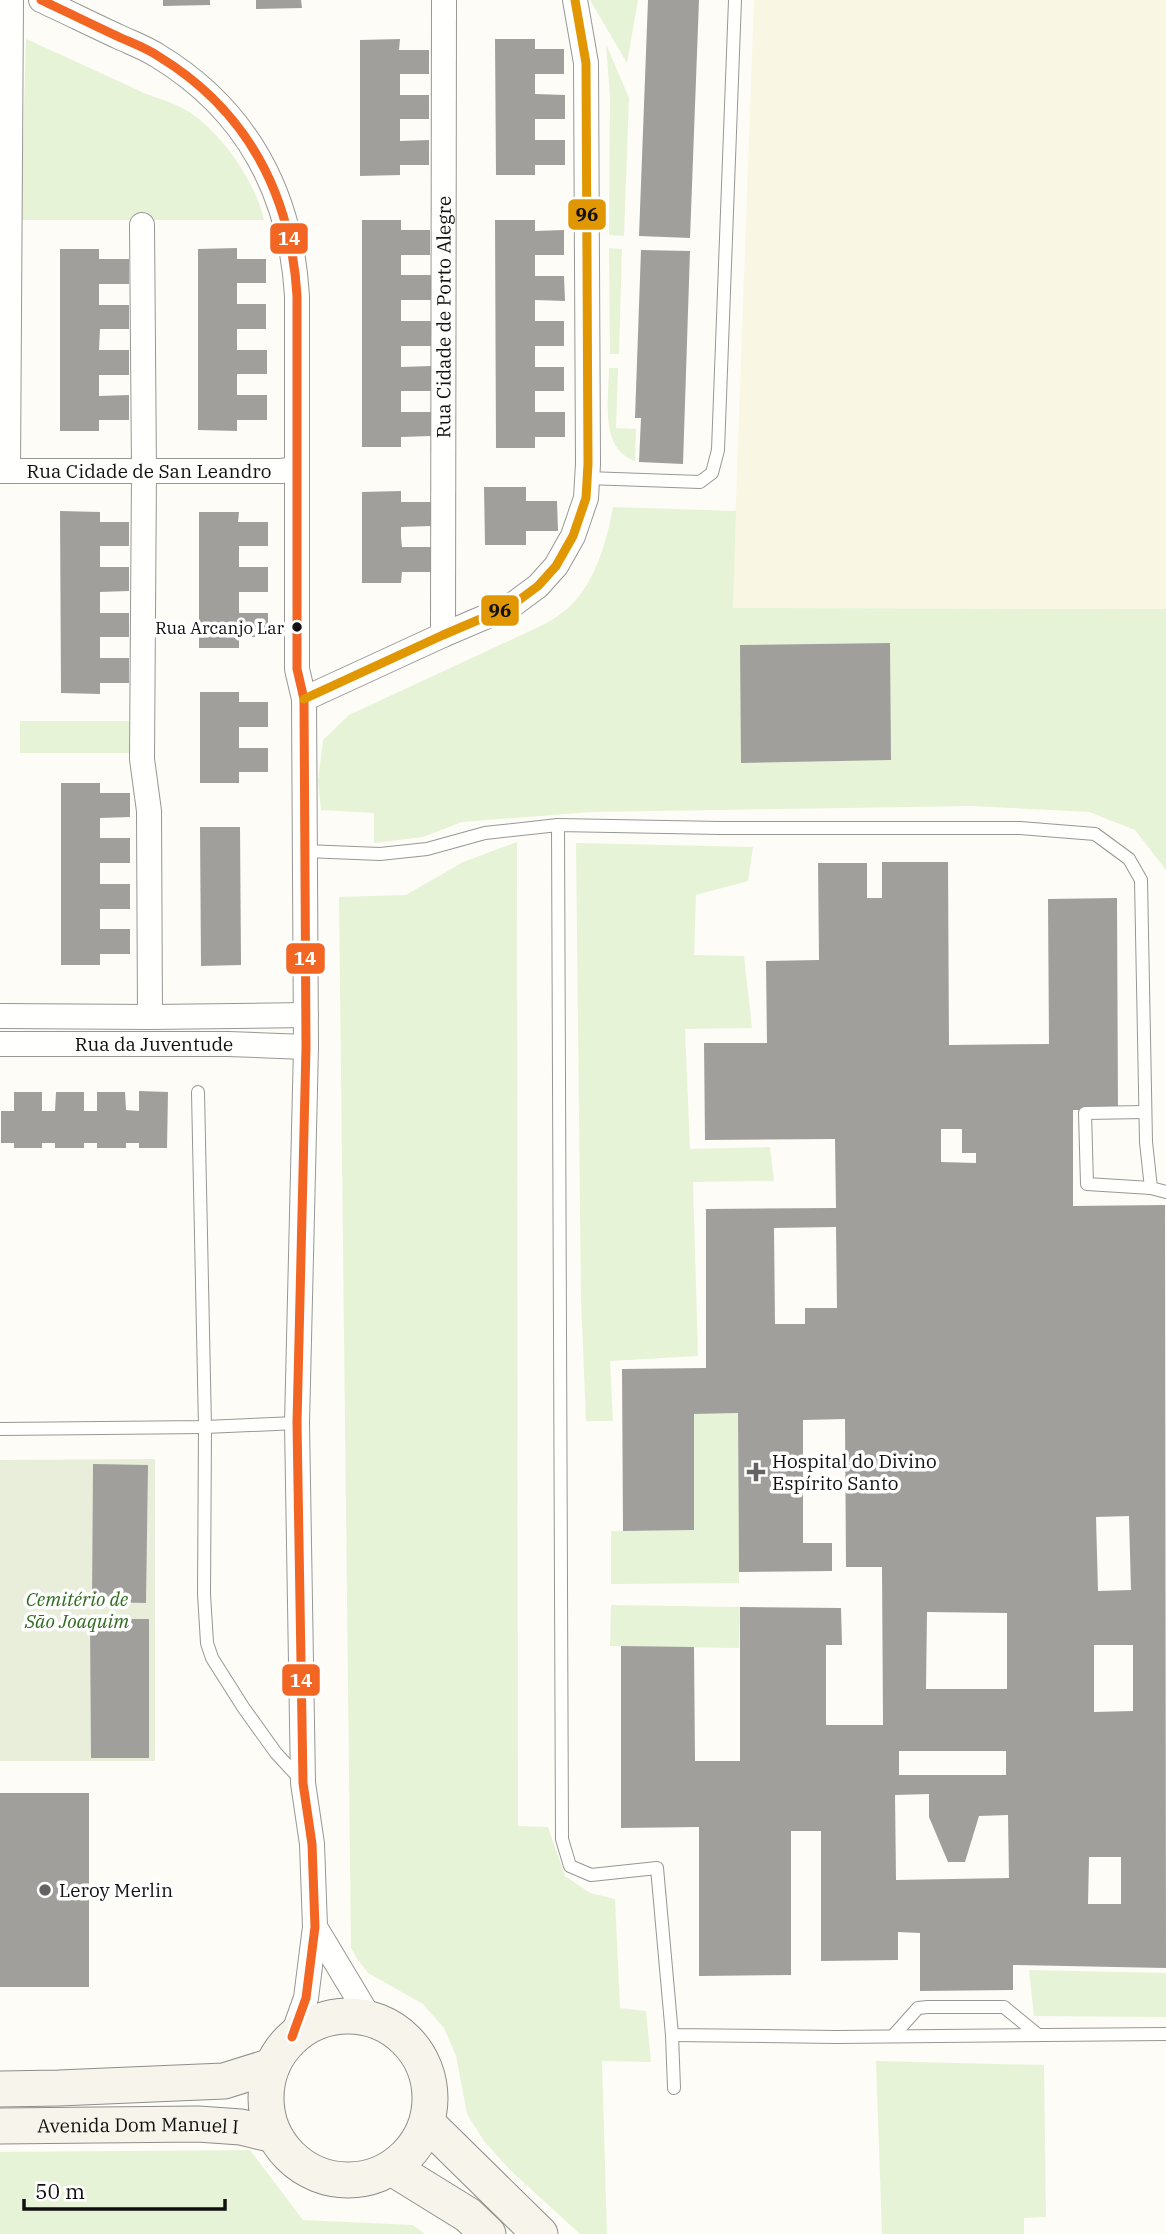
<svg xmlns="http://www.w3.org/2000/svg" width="1166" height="2234" font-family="'IBM Plex Serif',serif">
<rect width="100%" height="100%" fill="#fdfcf7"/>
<!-- farmland -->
<polygon fill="#f9f7e4" points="754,0 1166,0 1166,609 732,608"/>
<!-- green -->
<g fill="#e7f3d7">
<polygon points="590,0 638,0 627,63"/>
<path d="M26 39C66 57 105 75 144 93 157 98 172 102 184 109 219 128 256 182 264 220H21Z"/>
<polygon points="606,44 629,98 624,236 609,235 610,96"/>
<polygon points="609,248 622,249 619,354 610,354"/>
<path d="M609 368H618L616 428 636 429 635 461C599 448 609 399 609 368Z"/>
<path d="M613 507 736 511 733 608 1166 609V870L1135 830 1089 812 972 806 591 812 462 822 423 837 374 843V813L321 810 318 781 323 740 349 715 545 624C553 619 561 614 568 608 595 584 607 541 613 507Z"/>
<rect x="20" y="721" width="109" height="32"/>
<polygon points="517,842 518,1826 548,1827 565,1876 590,1893 615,1899 620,2008 646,2011 651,2062 602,2061 607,2234 580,2234 511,2171 484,2141 467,2114 456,2056 444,2028 423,2004 368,1973 358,1960 351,1948 339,897 406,895 463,862"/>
<polygon points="576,843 753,847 748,881 696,895 694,955 744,956 752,1028 685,1029 690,1149 770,1147 774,1181 693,1182 698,1356 610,1361 613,1421 586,1421 581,1298"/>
<polygon points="738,1413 739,1583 611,1584 611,1531 694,1530 694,1414"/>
<polygon points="611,1605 740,1607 739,1648 610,1646"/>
<polygon points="1029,1970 1166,1973 1166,2017 1034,2016"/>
<polygon points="876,2061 1044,2065 1046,2217 1024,2218 1024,2234 882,2234"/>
<polygon points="250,2150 303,2220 413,2225 425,2234 0,2234 0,2152"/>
</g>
<!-- cemetery -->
<polygon fill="#e9eedb" points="155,1459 155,1761 0,1761 0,1460"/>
<!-- building -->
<g fill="#a19f9c" fill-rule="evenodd">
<polygon points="163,0 210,0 210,5 163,6"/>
<polygon points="256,0 301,0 302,8 256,9"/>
<polygon points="648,0 699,0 690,238 639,236"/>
<polygon points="400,39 399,50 429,50 429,74 400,74 400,95 429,95 429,119 400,119 400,141 429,140 429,165 400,165 400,175 360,176 360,40"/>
<polygon points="495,39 535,39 535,49 564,49 564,74 535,74 535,94 565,95 565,119 535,119 535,140 565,140 565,165 535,165 535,175 496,175"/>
<polygon points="362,220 401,220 401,230 430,230 430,255 401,255 401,275 431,275 431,300 401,300 401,321 431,321 431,346 401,346 401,367 431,366 431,391 401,391 401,412 431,412 431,436 401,437 401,447 362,447"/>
<polygon points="495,220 535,220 535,231 564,230 564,255 535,255 535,276 564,276 565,301 535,300 535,321 564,321 564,346 535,346 535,367 564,367 564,391 535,391 535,412 565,412 565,437 535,437 535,448 496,448"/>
<polygon points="237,248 237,259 266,259 266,283 237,283 237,304 266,304 266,329 237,329 237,350 267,350 267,374 237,374 237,395 267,395 267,420 237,420 237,431 198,430 198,249"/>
<polygon points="60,249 99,249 99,259 129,259 129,284 99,284 99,305 129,305 129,329 100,329 99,350 129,350 129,375 99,375 99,396 129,395 129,420 99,420 99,431 60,431"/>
<polygon points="641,250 690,251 683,464 639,462 641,418 635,418"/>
<polygon points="484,487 526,487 526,501 557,501 558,531 526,531 526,545 485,545"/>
<polygon points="401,491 401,502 431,502 431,526 401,527 401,537 402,547 431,547 431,572 402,572 401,583 362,583 362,492"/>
<polygon points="60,511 100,512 100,522 129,522 129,546 100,546 100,567 129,567 129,591 100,592 100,613 129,613 129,637 100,637 100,658 129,658 129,683 100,683 100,694 61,693"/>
<polygon points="199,512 239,512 238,522 268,522 268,546 239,546 239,567 268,567 268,592 239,592 239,613 268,613 268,637 239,637 239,648 199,648"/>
<polygon points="890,643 891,760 741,763 740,645"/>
<polygon points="200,692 239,692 239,702 268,702 268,727 239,727 239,748 268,748 268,772 239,772 239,783 200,783"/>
<polygon points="61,783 100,783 100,793 130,793 130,817 100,818 100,838 130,838 130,863 100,863 100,884 130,884 130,909 100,909 100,929 130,929 130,954 100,954 100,965 61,965"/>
<polygon points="200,827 240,827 241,965 201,966"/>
<path d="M882 862H948L949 1045 1049 1044 1048 899 1117 898 1118 1110H1073V1206L1165 1205 1166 1968 1013 1965V1990L920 1991V1933L898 1932V1960L821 1961V1831H791V1975L699 1976V1827L621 1828V1646L694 1647 695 1761H740V1607L841 1608 842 1645H826V1725H883L882 1567H846L845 1419 803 1420V1543H832V1571L739 1572 738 1413 694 1414V1530L623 1531 622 1369 706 1368V1209L836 1208 835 1139 705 1140 704 1043H767L766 961 819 960 818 863H867V898H882ZM941 1129H962V1153H976V1163L941 1162ZM836 1227 837 1308H805V1324H775L774 1228ZM1129 1516 1131 1590 1098 1591 1096 1517ZM927 1612 1007 1613V1689H926ZM1094 1645H1133V1711L1094 1712ZM899 1751H1006V1775H899ZM929 1794V1817L948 1862H965L979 1816 1008 1815 1009 1878 896 1880 895 1795ZM1089 1857H1121V1904H1088Z"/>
<polygon points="139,1091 168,1092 167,1148 139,1148 139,1143 126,1143 126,1148 97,1148 97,1143 84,1143 84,1148 55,1148 55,1143 42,1143 42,1148 14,1148 14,1143 1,1143 1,1111 14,1111 14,1092 42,1092 42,1111 55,1111 56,1092 84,1092 84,1111 97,1111 97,1092 125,1092 126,1110 139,1111"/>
<polygon points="93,1464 148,1465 146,1603 92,1602"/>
<polygon points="90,1619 149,1619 149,1758 91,1758"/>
<rect x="0" y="1793" width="89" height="194"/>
</g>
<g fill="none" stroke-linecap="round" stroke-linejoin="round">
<defs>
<g id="lane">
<polyline points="587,478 700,482 712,473 718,450 735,0"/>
<polyline points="558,825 562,1839 570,1866 591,1875 657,1868 672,2035 836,2037 1166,2034"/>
<polyline points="305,851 380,854 427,849 485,833 558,825 720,828 1020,828 1095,834 1129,859 1141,880 1146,1142 1151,1188 1166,1192"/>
<polyline points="198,1092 205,1427 204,1594 207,1643 212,1658 243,1707 276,1753 300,1779"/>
<polyline points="1145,1112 1085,1113 1087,1184 1151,1188"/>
<polyline points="0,1429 205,1427 297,1423"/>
<polyline points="672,2035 674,2088"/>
<polyline points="893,2036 918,2008 928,2007 1004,2007 1038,2035"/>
</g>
<g id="street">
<path d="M41 0C67 12 93 25 119 37 132 43 146 48 158 56 247 110 291 194 297 296V669L304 699 306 1047 297 1423 303 1783 312 1844 315 1927 306 1998 292 2037"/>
<polyline points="142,225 144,471 142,759 149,811 150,1017"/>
<path id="s1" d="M0 471H281L296 469"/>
<polyline points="8,471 11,0"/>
<path id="s2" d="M443 635 444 0"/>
<polyline points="304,699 443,635 511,606 538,586 556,566 573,536 586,498 588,464 586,63 575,0"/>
<polyline points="0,1016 150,1017 306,1015"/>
<path id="s3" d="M0 1044H228L306 1047"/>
<polyline points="315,1927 369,2017"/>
</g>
<g id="secondary">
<circle cx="348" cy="2098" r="82"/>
<polyline points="0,2089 59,2088 224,2081 272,2066"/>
<polyline points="427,2123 540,2234"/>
<path id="s4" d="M0 2126 198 2124 241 2127 274 2135"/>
<polyline points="392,2168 468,2215 488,2234"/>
</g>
</defs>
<!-- lane casing -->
<use href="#lane" stroke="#979795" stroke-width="14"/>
<!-- street casing -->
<use href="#street" stroke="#979795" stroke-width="26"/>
<!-- secondary casing -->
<use href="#secondary" stroke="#8e8d8b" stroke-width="37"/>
<!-- lane -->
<use href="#lane" stroke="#fffffe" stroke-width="12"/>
<!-- street -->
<use href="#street" stroke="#fffffe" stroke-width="24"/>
<!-- secondary -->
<use href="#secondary" stroke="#f6f4eb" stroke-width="35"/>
<defs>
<path id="bus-1" d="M41 0C67 12 93 25 119 37 132 43 146 48 158 56 247 110 291 194 297 296V669L304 699 306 1047 297 1423 303 1783 312 1844 315 1927 306 1998 292 2037"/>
<polyline id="bus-2" points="304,699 443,635 511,606 538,586 556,566 573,536 586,498 588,464 586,63 575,0"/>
</defs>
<!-- bus-1 casing -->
<use href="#bus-1" stroke="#fff" stroke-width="14"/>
<!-- bus-2 casing -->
<use href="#bus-2" stroke="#fff" stroke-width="14"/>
<!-- bus-1 -->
<use href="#bus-1" stroke="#f26522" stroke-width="9"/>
<!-- bus-2 -->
<use href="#bus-2" stroke="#e09702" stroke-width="9"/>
</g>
<!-- markers -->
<circle fill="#111" stroke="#fff" stroke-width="2.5" cx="297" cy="627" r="6"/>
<g fill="#646362" stroke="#fff" stroke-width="2.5">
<path d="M752.5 1461.5h7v7h7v7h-7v7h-7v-7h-7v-7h7z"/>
<circle cx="45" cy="1890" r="7"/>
</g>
<g text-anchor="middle" stroke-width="7" stroke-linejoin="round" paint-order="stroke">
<!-- bus labels -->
<g font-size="17" fill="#111" stroke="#fff" text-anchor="end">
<text x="284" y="634">Rua Arcanjo Lar</text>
</g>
<!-- street labels -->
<g font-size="19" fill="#111" stroke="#fff">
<text dy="7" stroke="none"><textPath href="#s2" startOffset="318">Rua Cidade de Porto Alegre</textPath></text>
<text dy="7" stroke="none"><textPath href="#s1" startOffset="149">Rua Cidade de San Leandro</textPath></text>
<text dy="7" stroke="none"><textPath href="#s3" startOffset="154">Rua da Juventude</textPath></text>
<text dy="7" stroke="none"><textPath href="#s4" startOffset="138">Avenida Dom Manuel I</textPath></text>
</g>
<!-- poi labels -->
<g font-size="19" fill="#111" stroke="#fff" text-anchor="start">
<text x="772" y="1468">Hospital do Divino<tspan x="772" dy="22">Espírito Santo</tspan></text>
<text x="59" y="1897">Leroy Merlin</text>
</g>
<!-- park labels -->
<g font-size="19" font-style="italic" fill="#2f6b1f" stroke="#fff">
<text x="77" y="1606">Cemitério de<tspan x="77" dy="22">São Joaquim</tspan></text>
</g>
</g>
<g stroke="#fff" stroke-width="2.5">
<rect x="567" y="198" width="40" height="33" rx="7" fill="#e09702"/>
<rect x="269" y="222" width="40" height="33" rx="7" fill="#f26522"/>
<rect x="480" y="594" width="40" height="33" rx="7" fill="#e09702"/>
<rect x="285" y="942" width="41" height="33" rx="7" fill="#f26522"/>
<rect x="281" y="1663" width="40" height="34" rx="7" fill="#f26522"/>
</g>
<g font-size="19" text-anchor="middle" font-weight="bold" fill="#fff">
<text x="289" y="245">14</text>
<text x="305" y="965">14</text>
<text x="301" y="1687">14</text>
</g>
<g font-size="19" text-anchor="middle" font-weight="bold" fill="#111">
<text x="587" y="221">96</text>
<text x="500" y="617">96</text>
</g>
<!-- scale -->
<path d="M24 2199v10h201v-10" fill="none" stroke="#111111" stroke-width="3.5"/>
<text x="35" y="2199" font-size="21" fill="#111111" stroke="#ffffff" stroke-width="5" paint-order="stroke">50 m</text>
</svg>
